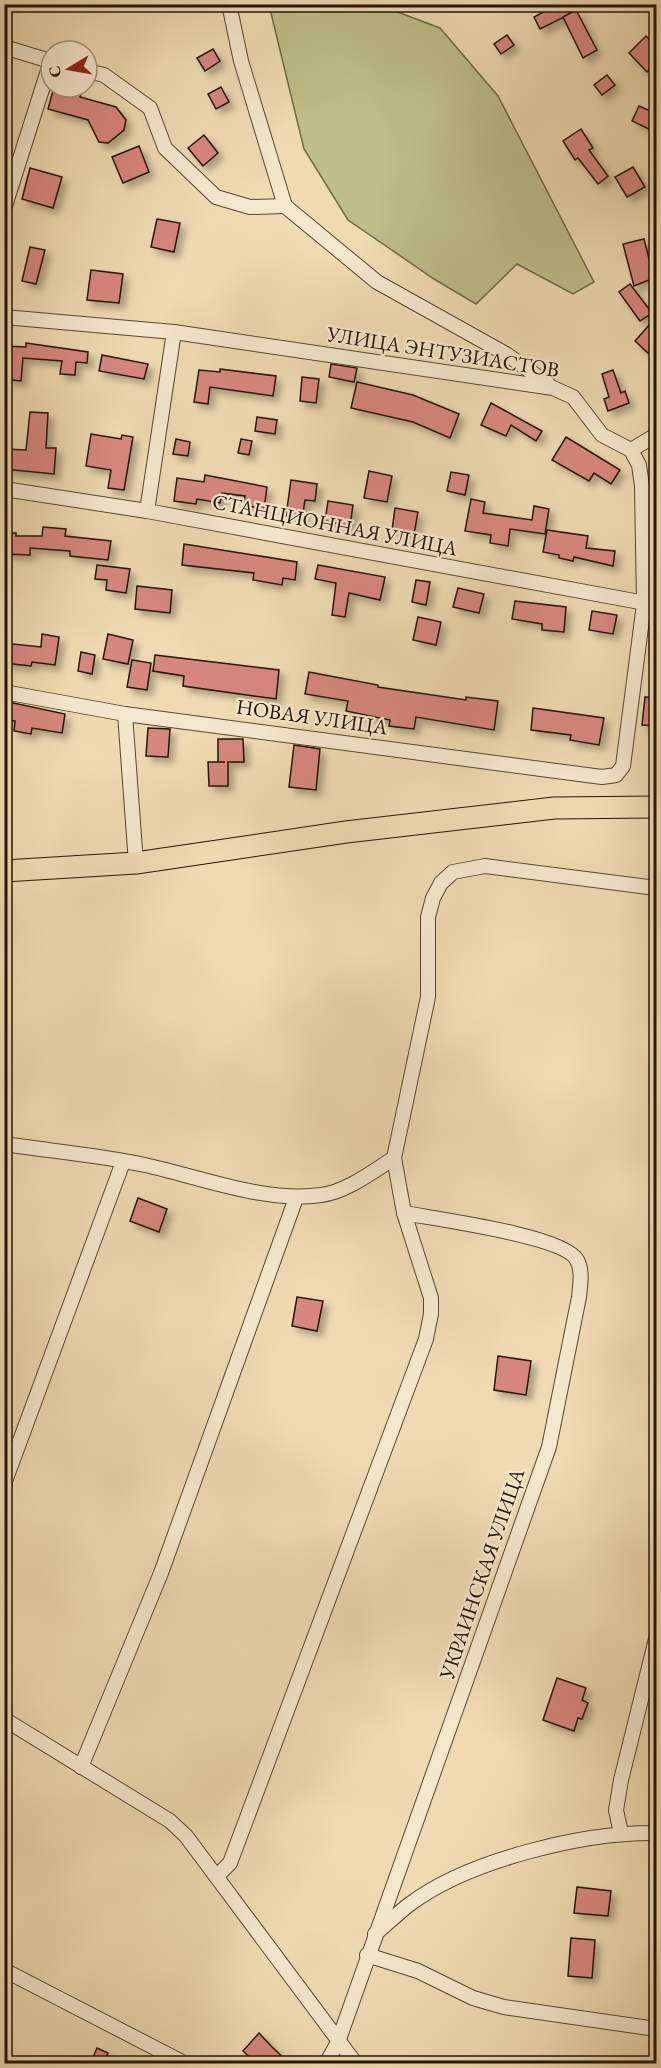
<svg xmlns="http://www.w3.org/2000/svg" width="661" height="2068" font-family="'EB Garamond',serif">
<defs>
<filter id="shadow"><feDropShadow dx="5.5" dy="5.5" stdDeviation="3" flood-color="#0004"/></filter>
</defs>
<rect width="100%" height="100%" fill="#efdab2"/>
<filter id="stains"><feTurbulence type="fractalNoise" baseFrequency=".00333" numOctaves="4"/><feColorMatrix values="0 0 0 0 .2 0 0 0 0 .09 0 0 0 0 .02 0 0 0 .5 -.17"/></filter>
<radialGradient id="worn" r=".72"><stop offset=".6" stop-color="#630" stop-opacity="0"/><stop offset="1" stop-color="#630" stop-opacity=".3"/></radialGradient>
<!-- green -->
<polygon fill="#bdbe89" stroke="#706948" stroke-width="1.5" points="269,5 379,5 440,28 498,96 594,282 573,294 517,264 476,304 434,279 348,220 304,149"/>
<!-- building -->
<g fill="#d7877e" stroke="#231407" stroke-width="1.5" filter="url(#shadow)">
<polygon points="558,4 565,4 570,14 540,29 534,17"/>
<polygon points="576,10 597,50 583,58 563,17"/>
<polygon points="507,35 514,45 501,54 494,44"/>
<polygon points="646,36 657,47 657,62 647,72 629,53"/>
<polygon points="213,49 220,61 205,71 197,58"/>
<polygon points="607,75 615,85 602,95 594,85"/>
<polygon points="54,87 81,93 80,97 116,107 126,120 124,130 108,143 99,142 88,120 48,109"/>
<polygon points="221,87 229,102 216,109 208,94"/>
<polygon points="639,106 657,114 651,130 632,121"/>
<polygon points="581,129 593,148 589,150 608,176 598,184 578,158 575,160 563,141"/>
<polygon points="204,135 218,153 203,166 188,148"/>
<polygon points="139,146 149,172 123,183 112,157"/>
<polygon points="633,167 645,187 627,197 615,177"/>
<polygon points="30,168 62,177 53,208 22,199"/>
<polygon points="157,219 180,223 174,252 151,247"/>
<polygon points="644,239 654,278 634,286 623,244"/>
<polygon points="30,247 45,250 36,284 22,281"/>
<polygon points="91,270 123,274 119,303 87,300"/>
<polygon points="630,284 652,313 640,321 619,292"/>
<polygon points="650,324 657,330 657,345 648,353 635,341"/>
<polygon points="26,343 88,352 87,363 76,362 75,375 60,374 62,361 23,358 21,381 4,379 4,346 26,347"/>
<polygon points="102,355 148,364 144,379 99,371"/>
<polygon points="331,364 357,368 354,382 329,377"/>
<polygon points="220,369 276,376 273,396 210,387 208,404 194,402 199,370 220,372"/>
<polygon points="613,370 621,393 625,391 629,403 608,411 604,399 609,397 602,374"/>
<polygon points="302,377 319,379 316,403 300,401"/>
<polygon points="357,382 413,395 459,414 450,438 413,422 351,408"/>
<polygon points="491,403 542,431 536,441 511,425 506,436 481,425"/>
<polygon points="30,412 48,413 46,448 56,448 54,474 4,469 4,449 26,450"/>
<polygon points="257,417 277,420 275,434 255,431"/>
<polygon points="91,434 121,439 122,435 133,437 124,490 108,488 111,470 86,466"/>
<polygon points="566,437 620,470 611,484 594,473 589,481 552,460"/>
<polygon points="176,439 190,442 188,456 173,454"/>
<polygon points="241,439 252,441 249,455 238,453"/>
<polygon points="369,471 392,476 387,502 364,498"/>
<polygon points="451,472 469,475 465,495 447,491"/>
<polygon points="205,475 267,487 264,509 244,505 245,496 222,493 220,503 197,499 196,504 174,501 177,478 204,482"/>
<polygon points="291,480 317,484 315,501 305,500 302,519 286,516"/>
<polygon points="471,499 485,502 483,513 532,520 534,506 549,509 545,534 510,529 508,546 490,543 491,535 465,531"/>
<polygon points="328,501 353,505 350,526 325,521"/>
<polygon points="395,508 418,512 414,534 392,530"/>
<polygon points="43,527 66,529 65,536 111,541 108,560 70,556 70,551 30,548 30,555 4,554 4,533 16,533 16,536 42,536"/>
<polygon points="547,530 588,536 586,548 615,551 613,566 574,557 573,561 559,558 559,555 543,552"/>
<polygon points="184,544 297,562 295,580 283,578 282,585 253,580 254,573 182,565"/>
<polygon points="97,565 130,569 126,593 106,590 107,580 95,579"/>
<polygon points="318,565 385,577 380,600 349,593 345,617 332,615 336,583 315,579"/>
<polygon points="416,580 430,582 426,605 412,602"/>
<polygon points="137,586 172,590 170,613 135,609"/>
<polygon points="458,588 484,594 479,613 453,607"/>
<polygon points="515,601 566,607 564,632 542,630 542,624 512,619"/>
<polygon points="592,611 617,615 613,634 589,630"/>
<polygon points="418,617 441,622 436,645 413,640"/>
<polygon points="42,634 59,637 55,665 32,662 31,666 4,663 4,643 41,647"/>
<polygon points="108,634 133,640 128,664 103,659"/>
<polygon points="81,652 95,655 92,674 78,671"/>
<polygon points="155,655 279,670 276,699 183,686 184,676 153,671"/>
<polygon points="132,660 151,663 147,690 127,687"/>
<polygon points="309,672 378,685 378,687 466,700 466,697 498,701 494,730 416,717 414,729 389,726 390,720 346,711 348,701 305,694"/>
<polygon points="645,697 657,698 657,726 642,725"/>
<polygon points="4,701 65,714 62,733 32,728 31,734 14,731 15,721 4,719"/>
<polygon points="533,708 604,718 599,745 570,740 571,735 531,730"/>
<polygon points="148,728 170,729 168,757 146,756"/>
<polygon points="218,739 243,739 244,762 228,762 228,786 209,786 208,762 225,762 218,762"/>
<polygon points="294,745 320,749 316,790 289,787"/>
<polygon points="138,1198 167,1209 159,1232 130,1221"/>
<polygon points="297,1297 323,1301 317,1331 292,1326"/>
<polygon points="498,1356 531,1361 526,1395 494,1390"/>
<polygon points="557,1678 586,1688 582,1700 588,1703 582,1719 578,1718 574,1731 543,1720"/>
<polygon points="577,1887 611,1891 608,1916 574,1913"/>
<polygon points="571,1938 595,1940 592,1978 568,1976"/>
<polygon points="259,2033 272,2047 290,2064 257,2064 243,2051"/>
<polygon points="97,2048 108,2053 102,2064 90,2064"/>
</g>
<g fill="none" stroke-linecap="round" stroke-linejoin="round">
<defs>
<g id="street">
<polyline points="229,4 241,61 285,206"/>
<polyline points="4,47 50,61"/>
<polyline points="87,71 104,75 150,108 165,148 216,197 250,207 285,206"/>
<polyline points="285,206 377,282 506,354 548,384"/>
<polyline points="4,209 51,61"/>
<polyline points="4,317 174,332 553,388 573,397 602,435 631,450 639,465 642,486 644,604 623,766 616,775 602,777 125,714 4,692"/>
<polyline points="631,450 656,435"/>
<polyline points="4,489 147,511 656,605"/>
<polyline points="147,511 174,332"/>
<polyline points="125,714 136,863"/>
<path d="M4 1144C51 1151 99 1155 145 1165 200 1177 265 1203 321 1195 346 1192 372 1172 394 1158"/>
<polyline points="4,1484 123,1162"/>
<polyline points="4,1719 170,1821 186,1836 356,2064"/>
<polyline points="81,1767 161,1573 296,1198"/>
<polyline points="621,1833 616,1810 621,1780 656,1639"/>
<polyline points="217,1876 230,1863 426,1339 431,1314 431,1298 404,1213 394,1158 428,997 428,917 433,898 441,883 453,872 485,866 656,888"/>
<path d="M375 1934C387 1924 398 1913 410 1904 469 1860 584 1832 656 1833"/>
<polyline points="367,1955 418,1971 473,1998 504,2007 656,2029"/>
<polyline points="4,1970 186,2064"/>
<path d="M326 2064 338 2042 549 1447 579 1297C580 1286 583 1271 577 1260 565 1236 436 1219 404 1213"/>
</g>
<polyline id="primary" points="4,871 136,863 346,832 554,808 656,807"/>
</defs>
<!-- street casing -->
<use href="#street" stroke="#564632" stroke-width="16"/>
<!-- primary casing -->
<use href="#primary" stroke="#231407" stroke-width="23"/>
<!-- street -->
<use href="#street" stroke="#f5e7cd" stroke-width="14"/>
<!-- primary -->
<use href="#primary" stroke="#efdab2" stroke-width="21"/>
</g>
<g text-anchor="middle" stroke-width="4.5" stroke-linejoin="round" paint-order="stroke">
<!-- street labels -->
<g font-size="21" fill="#231407" stroke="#f5e7cd">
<text transform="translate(443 352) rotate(9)" y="7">УЛИЦА ЭНТУЗИАСТОВ</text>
<text transform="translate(335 525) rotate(11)" y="7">СТАНЦИОННАЯ УЛИЦА</text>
<text transform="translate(312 717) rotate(8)" y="7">НОВАЯ УЛИЦА</text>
<text transform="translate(482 1574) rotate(-71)" y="7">УКРАИНСКАЯ УЛИЦА</text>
</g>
</g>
<!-- margin -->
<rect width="661" height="2068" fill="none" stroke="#efdab2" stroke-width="24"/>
<rect x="6" y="6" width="649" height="2056" fill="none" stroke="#231407" stroke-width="3"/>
<rect x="12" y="12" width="637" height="2044" fill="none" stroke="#231407" stroke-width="1.5"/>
<!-- north arrow -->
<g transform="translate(69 69) rotate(259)"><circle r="28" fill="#f5e7cd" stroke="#a1937e" stroke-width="1.5"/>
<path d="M0-4.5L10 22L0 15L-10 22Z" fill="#8f2418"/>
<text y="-9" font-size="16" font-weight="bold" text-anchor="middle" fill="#231407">С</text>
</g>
<rect width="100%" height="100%" filter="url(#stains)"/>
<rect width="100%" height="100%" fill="url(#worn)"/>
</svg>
